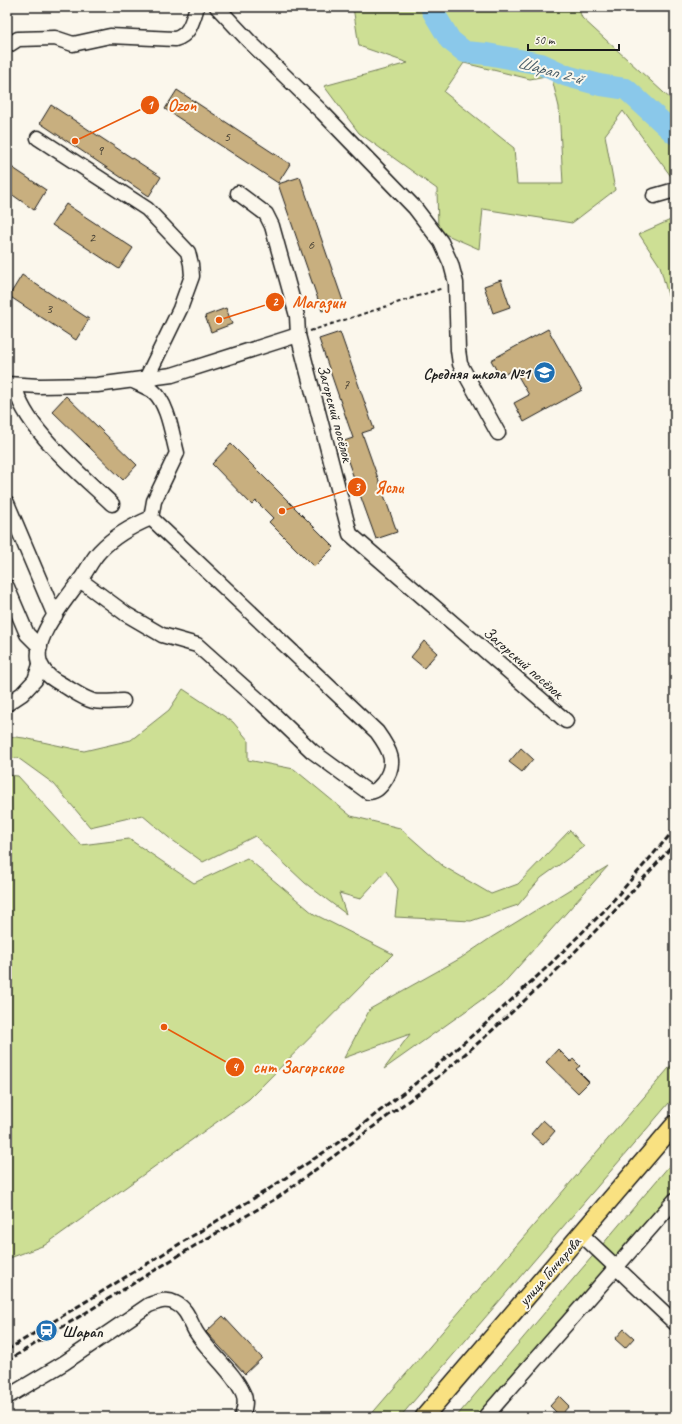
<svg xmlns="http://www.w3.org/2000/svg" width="682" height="1424" font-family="Caveat,sans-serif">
<rect width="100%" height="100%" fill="#fbf7ec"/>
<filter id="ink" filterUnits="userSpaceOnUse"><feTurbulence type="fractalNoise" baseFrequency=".025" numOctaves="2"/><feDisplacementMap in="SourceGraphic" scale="8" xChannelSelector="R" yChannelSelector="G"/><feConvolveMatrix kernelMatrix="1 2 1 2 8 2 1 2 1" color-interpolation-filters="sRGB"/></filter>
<g filter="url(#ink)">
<!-- green -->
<g fill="#cddf94" stroke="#747e58" fill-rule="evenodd">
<path d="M353 7H578L582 18 675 103V179H673L623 111 605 135 615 190 572 223 483 209 479 249 438 231 437 189 359 133 324 86 408 63 359 46ZM464 63 530 79 551 75 559 107 563 184H517L514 148 444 92Z"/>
<polygon points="675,218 675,321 660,266 639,234"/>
<polygon points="183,689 233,722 248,740 248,760 294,769 351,816 400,828 443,866 491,894 518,884 570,830 584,847 541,878 518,905 471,921 395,917 398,889 386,871 360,899 339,893 346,914 305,883 255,836 203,862 168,837 142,815 90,827 54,784 18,758 7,759 7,736 24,738 84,751 131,740 169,710"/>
<polygon points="7,775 18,776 81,845 129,839 194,883 247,858 314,914 393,954 249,1099 45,1245 7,1259"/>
<polygon points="608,866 501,986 384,1069 410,1034 344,1058 370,1009 461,958 492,937"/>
<polygon points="675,1061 675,1096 400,1417 369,1417"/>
<polygon points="675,1159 675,1193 483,1417 456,1417"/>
</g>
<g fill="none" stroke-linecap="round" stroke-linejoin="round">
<!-- river -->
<polyline stroke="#8ac8ea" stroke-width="22" points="433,7 432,10 450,40 465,52 487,54 541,64 567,76 600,85 626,89 675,134"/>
</g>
<!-- building -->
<g fill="#c8af7f" stroke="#1c1c1c">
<polygon points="177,90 290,164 278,183 165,109"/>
<polygon points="51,105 161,177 149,196 40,123"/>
<polygon points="7,164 46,190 34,210 7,191"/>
<polygon points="300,177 344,304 322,311 278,184"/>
<polygon points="66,204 133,248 119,269 52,225"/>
<polygon points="22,275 89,319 76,340 9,296"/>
<polygon points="501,280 510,307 493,313 484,286"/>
<polygon points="226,308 232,324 211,332 205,316"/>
<polygon points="548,329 582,390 524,422 514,403 529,395 514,369 500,377 491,360"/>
<polygon points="340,332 374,429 362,433 397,532 376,539 341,442 353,438 319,339"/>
<polygon points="66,396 137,465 123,480 52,411"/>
<polygon points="231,444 334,547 314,567 269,522 273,518 256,501 252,505 212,464"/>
<polygon points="424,641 437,653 424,668 411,657"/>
<polygon points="521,748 533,759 522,772 509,762"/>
<polygon points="558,1049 571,1062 573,1059 580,1066 576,1069 589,1082 578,1093 546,1062"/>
<polygon points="543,1120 555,1131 543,1145 531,1134"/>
<polygon points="223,1316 262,1358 245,1374 206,1332"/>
<polygon points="624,1329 634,1338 625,1348 615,1339"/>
<polygon points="559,1396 569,1406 560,1416 550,1406"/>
</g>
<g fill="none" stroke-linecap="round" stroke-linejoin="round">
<defs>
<g id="minor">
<polyline points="217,7 249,41 323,113 415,208 441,242 451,264 456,283 458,350 460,364 498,433"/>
<path d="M7 46 18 39 55 38 73 44 110 36 175 39C190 35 192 21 197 7"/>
<polyline points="38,138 147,209 188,252 191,264 192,276 180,309 146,379"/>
<polyline points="238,193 266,214 272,226 297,316 298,335"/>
<polyline points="654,196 675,190"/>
<path d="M133 381C139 384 147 387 153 391 168 403 172 435 177 453L154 501 151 518 377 732C390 750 398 763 383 783 378 789 375 792 368 792L312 751 263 704 197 645 162 635 126 614 80 580C87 571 92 559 100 551 114 536 132 526 151 518"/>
<polyline points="7,384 39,386 97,385 172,375 298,335 350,534 566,721"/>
<path d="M15 385C21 426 83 476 112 504"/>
<polyline points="7,503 55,616"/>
<path d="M80 580C67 599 29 641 41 665 45 675 54 680 63 685 72 690 82 698 93 701 102 703 114 701 123 701"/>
<polyline points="7,587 27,634 40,647"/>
<polyline points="7,704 22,694 35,680 40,665"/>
<polyline points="581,1234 675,1323"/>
<path d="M7 1397 64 1363 149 1305C158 1302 166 1298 175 1303 187 1308 190 1322 196 1332 209 1353 234 1372 243 1393 247 1401 244 1409 242 1417"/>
<polyline points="485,1417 675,1200"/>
</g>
<polyline id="major" points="424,1417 675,1124"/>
</defs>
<!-- minor casing -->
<use href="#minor" stroke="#1c1c1c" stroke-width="17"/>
<!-- major casing -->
<use href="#major" stroke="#1c1c1c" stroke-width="20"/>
<!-- path -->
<polyline stroke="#1c1c1c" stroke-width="2" stroke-dasharray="4 3" stroke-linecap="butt" points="310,331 443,288"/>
<!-- minor -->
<use href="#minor" stroke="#fbf7ec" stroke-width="14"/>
<!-- major -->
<use href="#major" stroke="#f9e181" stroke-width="17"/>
<!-- rail -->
<g stroke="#1c1c1c" stroke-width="3" stroke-dasharray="6 3" stroke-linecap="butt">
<polyline points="7,1350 272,1187 345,1138 416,1083 481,1028 545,969 604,911 675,829"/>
<polyline points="7,1361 196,1245 277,1198 419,1093 485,1037 551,976 610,916 675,843"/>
</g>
</g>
</g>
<!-- icons -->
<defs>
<symbol id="school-disc" viewBox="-11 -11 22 22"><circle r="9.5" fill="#1f6fb2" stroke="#fbf7ec"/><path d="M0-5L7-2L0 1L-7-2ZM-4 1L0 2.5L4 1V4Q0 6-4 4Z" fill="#fff"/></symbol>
<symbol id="station-disc" viewBox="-11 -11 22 22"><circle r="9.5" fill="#1f6fb2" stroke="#fbf7ec"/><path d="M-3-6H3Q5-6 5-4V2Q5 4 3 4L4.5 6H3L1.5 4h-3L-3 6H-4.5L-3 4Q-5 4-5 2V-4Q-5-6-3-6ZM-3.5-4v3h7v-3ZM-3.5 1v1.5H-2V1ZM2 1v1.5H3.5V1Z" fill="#fff"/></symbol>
</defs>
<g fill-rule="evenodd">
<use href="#school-disc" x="532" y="360" width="25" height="25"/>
<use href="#station-disc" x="34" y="1318" width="25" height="25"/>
</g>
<g text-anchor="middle" stroke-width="4" stroke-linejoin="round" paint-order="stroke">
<!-- number labels -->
<g font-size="14" fill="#474135">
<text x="227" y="141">5</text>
<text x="100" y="155">9</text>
<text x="92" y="242">2</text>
<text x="311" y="249">6</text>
<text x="49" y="313">3</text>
<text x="346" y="389">7</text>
</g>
<!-- poi labels -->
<g font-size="16" font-weight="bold" fill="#1c1c1c" stroke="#fbf7ec" text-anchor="end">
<text x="530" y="379">Средняя школа №1</text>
<text x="62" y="1337" text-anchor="start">Шарап</text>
</g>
<!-- street labels -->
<g font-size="16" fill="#1c1c1c" stroke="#fbf7ec">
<text transform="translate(336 413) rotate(75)" y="6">Загорский посёлок</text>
<text transform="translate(524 662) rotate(41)" y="6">Загорский посёлок</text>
<text transform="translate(549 1271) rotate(-49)" y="6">улица Гончарова</text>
</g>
<!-- water labels -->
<g font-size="17" font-style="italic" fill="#425864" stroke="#fbf7ec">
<text transform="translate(550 70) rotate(15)" y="6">Шарап 2-й</text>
</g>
</g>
<!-- callouts -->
<path fill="none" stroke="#e8590c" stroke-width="1.5" d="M75 141L150 105M219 320L275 302M282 511L357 487M164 1027L235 1067"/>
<g fill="#e8590c" stroke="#fbf7ec" stroke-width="1.5">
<circle cx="75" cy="141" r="4"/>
<circle cx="219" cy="320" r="4"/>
<circle cx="282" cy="511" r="4"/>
<circle cx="164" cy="1027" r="4"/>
<circle cx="150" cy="105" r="10"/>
<circle cx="275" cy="302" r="10"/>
<circle cx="357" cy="487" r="10"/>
<circle cx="235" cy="1067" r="10"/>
</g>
<g font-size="12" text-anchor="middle" font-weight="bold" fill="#fff">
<text x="150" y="109">1</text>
<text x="275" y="306">2</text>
<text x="357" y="491">3</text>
<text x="235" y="1071">4</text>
</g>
<g font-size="17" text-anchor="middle" font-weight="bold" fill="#e8590c" stroke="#fbf7ec" stroke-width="4" stroke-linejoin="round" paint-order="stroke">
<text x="182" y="111">Ozon</text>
<text x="319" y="308">Магазин</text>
<text x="389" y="493">Ясли</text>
<text x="298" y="1073">снт Загорское</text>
</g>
<!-- margin -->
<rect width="682" height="1424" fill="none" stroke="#fbf7ec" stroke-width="24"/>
<rect x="12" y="12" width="658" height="1400" fill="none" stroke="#1c1c1c" stroke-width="1.5" filter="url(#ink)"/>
<!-- scale -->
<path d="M528 44v6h91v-6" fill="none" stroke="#1c1c1c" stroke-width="2"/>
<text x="534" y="44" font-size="12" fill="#1c1c1c" stroke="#fbf7ec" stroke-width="3" paint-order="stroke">50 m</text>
</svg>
